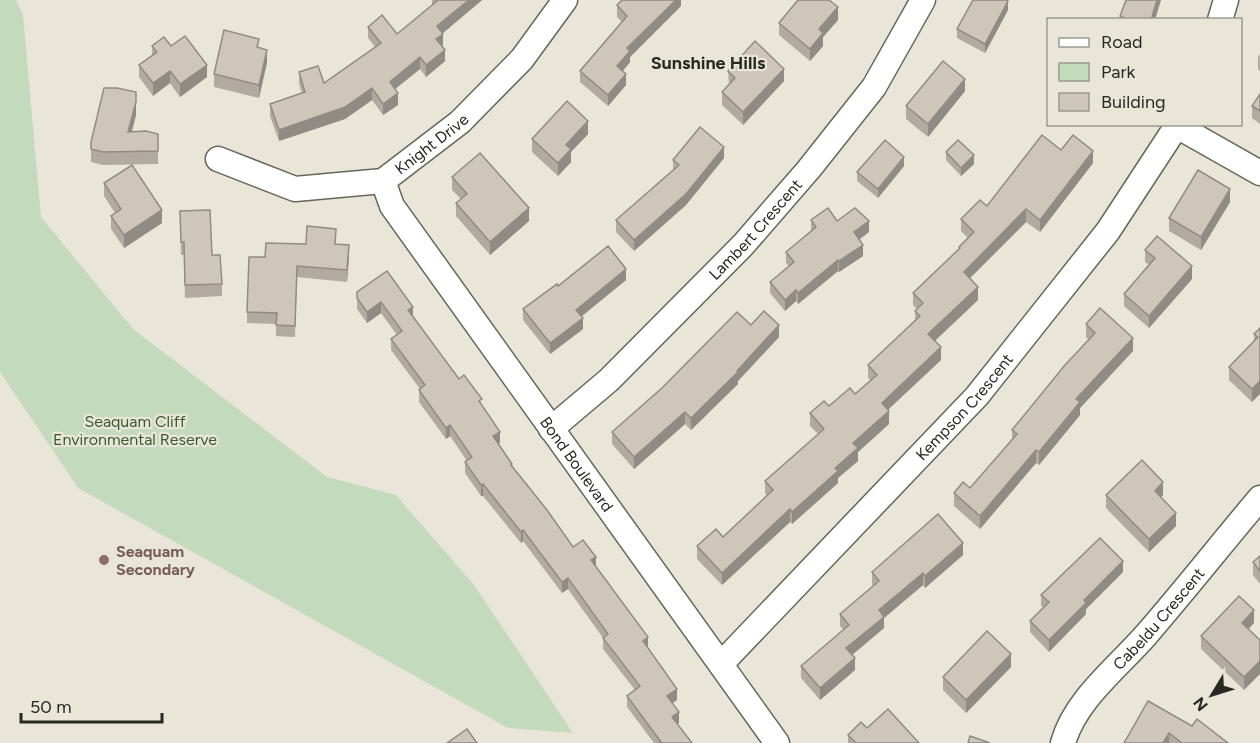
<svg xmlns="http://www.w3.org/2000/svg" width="1260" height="743" font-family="Figtree,sans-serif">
<rect width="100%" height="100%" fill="#e9e5d8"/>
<!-- green -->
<polygon fill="#c4dabc" points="0,0 16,0 23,15 41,217 133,329 327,477 396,495 474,585 573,733 508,728 78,488 0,372"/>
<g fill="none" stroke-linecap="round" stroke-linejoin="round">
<defs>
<g id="minor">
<polyline points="1220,20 1226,0"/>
<polyline points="1177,126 1260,173"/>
<path id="s1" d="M218 159 295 189 383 181 460 122 522 59 565 0"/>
<path id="s2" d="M383 181 392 206 777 743"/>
<path id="s3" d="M551 429 609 380 743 245 809 169 874 87 923 0"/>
<path id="s4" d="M721 664 977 396 1108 231 1178 124"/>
<path id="s5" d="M1063 743C1075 700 1117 668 1146 635 1185 590 1222 543 1260 498"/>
</g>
</defs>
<!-- minor casing -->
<use href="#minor" stroke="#686559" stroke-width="27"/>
<!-- minor -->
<use href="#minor" stroke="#fff" stroke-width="24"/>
</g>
<!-- wall -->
<g fill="#b1aaa1">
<polygon points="432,0 482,0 443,33 443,45 442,46 445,61 426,77 420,69 395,89 398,105 383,115 372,100 345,119 279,141 270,116 270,104 302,93 299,84 299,72 324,83 375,47 368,38 368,27 397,34 432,6"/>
<polygon points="681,0 681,6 630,57 630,62 623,71 626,85 608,106 580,82 580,71 622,22 617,17 617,5"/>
<polygon points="1008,10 985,53 957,38 957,29"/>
<polygon points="838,20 823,37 823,46 810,61 779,35 779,23"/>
<polygon points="152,46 171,46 207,77 180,97 170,83 153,96 139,77 139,65 152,55"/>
<polygon points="259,48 267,62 259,98 214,87 214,74"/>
<polygon points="1260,54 1260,71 1258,69 1258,57"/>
<polygon points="728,71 784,81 743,125 722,105 722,92 729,84"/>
<polygon points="965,91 928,137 906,119 906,106"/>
<polygon points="1260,94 1260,124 1252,118 1252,106"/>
<polygon points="136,115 132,132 158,134 158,164 103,165 91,162 91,142"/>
<polygon points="588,134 571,152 571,162 558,176 532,152 532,139"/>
<polygon points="1061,150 1093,163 1040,232 1026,222 970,278 978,300 935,341 941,360 888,410 889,424 858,452 858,461 838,478 838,483 792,524 790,522 722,585 697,559 697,546 723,537 767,496 765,493 765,481 818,434 810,426 810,413 829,406 855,394 870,380 868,377 868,365 915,320 915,311 917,309 913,305 913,293 959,250 959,247 968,238 961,231 961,219 987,206"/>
<polygon points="946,152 974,164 961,176 946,160"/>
<polygon points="724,158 686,205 634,251 616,232 616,220 673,170 673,160"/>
<polygon points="904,166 878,198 857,181 857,172"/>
<polygon points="452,177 529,221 490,255 456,216 456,203 461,199 452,190"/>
<polygon points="104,183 162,223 124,248 111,229 111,216 115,213 104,196"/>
<polygon points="1230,202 1201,250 1169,231 1169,218"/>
<polygon points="180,211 212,255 222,284 222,296 185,298 184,255 181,255"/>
<polygon points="811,220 837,221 869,232 859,240 863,256 839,272 838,271 798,304 796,301 785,311 770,293 770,282 789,266 786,263 786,252 811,231"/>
<polygon points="306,244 336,244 349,256 347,282 297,277 295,337 276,336 276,324 247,323 247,312 265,257"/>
<polygon points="1145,250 1192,279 1149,328 1124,306 1124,294 1149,265 1145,262"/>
<polygon points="626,280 581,316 583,329 550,354 523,320 523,309 558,286"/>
<polygon points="357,292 413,316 459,379 482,405 500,443 498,444 512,467 573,547 596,566 648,648 677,700 672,703 679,723 677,724 692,743 654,743 627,707 627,696 635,690 603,649 603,638 568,589 562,593 523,541 521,543 483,496 481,496 465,473 465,462 467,461 450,436 446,439 419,402 419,390 420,389 391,350 391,339 397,335 381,313 367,323 357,309"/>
<polygon points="1086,324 1133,351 1080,408 1080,415 1039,465 1036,463 980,529 954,506 954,493 970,488 1012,440 1012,430 1089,340 1086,337"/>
<polygon points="751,325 779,337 738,381 738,384 691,430 685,424 634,469 612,444 612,432"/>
<polygon points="1260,328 1252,402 1229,380 1229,367 1254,341 1254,334"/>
<polygon points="1106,495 1163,495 1161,497 1176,526 1149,552 1106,508"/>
<polygon points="963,555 925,588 923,585 884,618 884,628 852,655 855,670 820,700 801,678 801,666 844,630 840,626 840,614 873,586 872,584 872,572"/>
<polygon points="1260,556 1260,584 1253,575 1253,562"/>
<polygon points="1123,572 1086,609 1086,614 1049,652 1030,632 1030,621 1043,607 1041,606 1041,595"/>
<polygon points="1254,623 1249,629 1244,690 1201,649 1201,636"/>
<polygon points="1011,667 966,713 943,690 943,677"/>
<polygon points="1192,726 1228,743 1124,743"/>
<polygon points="867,728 919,743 848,743 848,735"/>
</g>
<!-- shaded-wall -->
<g fill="#908b83">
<polygon points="469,0 482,0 437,38 437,26"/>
<polygon points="676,0 681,0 681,6 630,57 630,62 617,78 617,66 627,48"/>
<polygon points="1157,0 1161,0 1155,20 1151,20"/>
<polygon points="1008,1 1008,10 985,53 985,44"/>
<polygon points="838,7 838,20 823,37 823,46 810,61 810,49 819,29"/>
<polygon points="443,34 443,45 436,51 436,39"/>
<polygon points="267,50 267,62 259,98 259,85"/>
<polygon points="445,50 445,61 426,77 426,65"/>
<polygon points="420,57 420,69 390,93 390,82"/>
<polygon points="207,65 207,77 180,97 180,84"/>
<polygon points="784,69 784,81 743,125 743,112"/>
<polygon points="170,71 170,83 153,96 153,83"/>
<polygon points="626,74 626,85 608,106 608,95"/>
<polygon points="965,79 965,91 928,137 928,124"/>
<polygon points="372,88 372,100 345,119 279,141 279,130"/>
<polygon points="398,93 398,105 383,115 383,104"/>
<polygon points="136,102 136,115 128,145 128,132"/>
<polygon points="588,121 588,134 571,152 571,162 558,176 558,163 566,145"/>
<polygon points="724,147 724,158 686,205 634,251 634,240"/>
<polygon points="1093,151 1093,163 1040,232 1040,220"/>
<polygon points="974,155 974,164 961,176 961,168"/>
<polygon points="904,157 904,166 878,198 878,189"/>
<polygon points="1230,189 1230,202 1201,250 1201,237"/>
<polygon points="529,208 529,221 490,255 490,242"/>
<polygon points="1026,209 1026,222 964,284 964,272"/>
<polygon points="162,210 162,223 124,248 124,235"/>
<polygon points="869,221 869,232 854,243 854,232"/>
<polygon points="349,245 349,256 347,282 347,270"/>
<polygon points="863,245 863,256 839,272 839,261"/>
<polygon points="838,260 838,271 798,304 798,293"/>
<polygon points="1192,266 1192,279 1149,328 1149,316"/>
<polygon points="626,269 626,280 576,321 576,310"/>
<polygon points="978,287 978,300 928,347 928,334"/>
<polygon points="796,290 796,301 785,311 785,300"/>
<polygon points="381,302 381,313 367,323 367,312"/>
<polygon points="413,307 413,318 408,310"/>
<polygon points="583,318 583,329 550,354 550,343"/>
<polygon points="779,325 779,337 738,381 738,384 691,430 691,418 737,371"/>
<polygon points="1133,338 1133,351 1080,408 1080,415 1039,465 1039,452 1076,399"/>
<polygon points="941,347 941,360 882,415 882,403"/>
<polygon points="1260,381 1260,394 1252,402 1252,389"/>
<polygon points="889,411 889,424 858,452 858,461 838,478 838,483 792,524 792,512 835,468 853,443"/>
<polygon points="685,412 685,424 634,469 634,457"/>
<polygon points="450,425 450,436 446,439 446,428"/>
<polygon points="500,432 500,443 493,448 493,436"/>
<polygon points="1036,450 1036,463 980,529 980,516"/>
<polygon points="1163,482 1163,495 1155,503 1155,491"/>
<polygon points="483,484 483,496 481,496 481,485"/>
<polygon points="790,509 790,522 722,585 722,573"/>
<polygon points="1176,513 1176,526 1149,552 1149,539"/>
<polygon points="523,530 523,541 521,543 521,532"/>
<polygon points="963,543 963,555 925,588 925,576"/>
<polygon points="596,557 596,568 591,560"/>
<polygon points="1123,561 1123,572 1086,609 1086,614 1049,652 1049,640 1084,600"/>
<polygon points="923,573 923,585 884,618 884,628 846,660 846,648 879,610"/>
<polygon points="568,578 568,589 562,593 562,582"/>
<polygon points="1254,610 1254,623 1242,635 1242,623"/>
<polygon points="648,637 648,648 643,641"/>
<polygon points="1011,654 1011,667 966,713 966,700"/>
<polygon points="855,658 855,670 820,700 820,688"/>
<polygon points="1260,661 1260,674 1244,690 1244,677"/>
<polygon points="677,689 677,700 667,707 667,696"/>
<polygon points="679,712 679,723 672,728 672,717"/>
<polygon points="1169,733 1169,743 1163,743"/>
</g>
<!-- building -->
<g fill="#cec6bb" stroke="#908b83" stroke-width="1.5">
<polygon points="436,0 469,0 437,26 443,34 436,39 445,50 426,65 420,57 390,82 398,93 383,104 372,88 345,107 279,130 270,104 305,92 299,72 318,66 324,83 381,43 368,27 382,15 397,34 437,1"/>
<polygon points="622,0 676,0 627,48 630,51 617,66 626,74 608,95 580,71 627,16 617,5"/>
<polygon points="798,0 829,0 838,7 819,29 823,33 810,49 779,23"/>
<polygon points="973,0 1006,0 1008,1 985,44 957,29"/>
<polygon points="1126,0 1157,0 1151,20 1130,20 1120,16"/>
<polygon points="224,30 259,39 257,47 267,50 259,85 214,74"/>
<polygon points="185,36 207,65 180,84 170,71 153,83 139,65 157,52 152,46 164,37 171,46"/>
<polygon points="755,41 784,69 743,112 722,92 735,78 728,71"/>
<polygon points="943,61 965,79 928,124 906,106"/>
<polygon points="104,88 117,88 136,92 136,102 128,132 146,131 158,134 158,151 103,152 91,149 91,142"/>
<polygon points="1260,94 1260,111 1252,106"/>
<polygon points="567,101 588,121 566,145 571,149 558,163 532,139"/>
<polygon points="700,127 724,147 686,194 634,240 616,220 679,165 673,160"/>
<polygon points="1042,135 1061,150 1073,135 1093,151 1040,220 1026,209 964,272 978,287 928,334 941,347 882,403 889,411 853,443 858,448 835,468 838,471 792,512 790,509 722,573 697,546 716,529 723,537 773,490 765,481 824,429 810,413 824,401 829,406 850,388 855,394 877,375 868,365 920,316 915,311 923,303 913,293 960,248 959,247 974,232 961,219 980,200 987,206"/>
<polygon points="885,140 904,157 878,189 857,172"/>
<polygon points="958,140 974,155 961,168 946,152"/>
<polygon points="480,153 529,208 490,242 456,203 467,194 452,177"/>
<polygon points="132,165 162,210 124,235 111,216 121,209 104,183"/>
<polygon points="1198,170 1230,189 1201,237 1169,218"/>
<polygon points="828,208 837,221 855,208 869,221 854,232 863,245 839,261 838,260 798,293 796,290 785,300 770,282 794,262 786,252 816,227 811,220"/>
<polygon points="210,210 212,255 220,255 222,284 185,285 184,242 181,242 180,211"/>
<polygon points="307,226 336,229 335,244 349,245 347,270 297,266 295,326 276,325 277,313 247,312 249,257 265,257 266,243 306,244"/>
<polygon points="1157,236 1192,266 1149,316 1124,294 1155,258 1145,250"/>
<polygon points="608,246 626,269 576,310 583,318 550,343 523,309 557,284 558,286"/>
<polygon points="387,271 413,307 408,310 459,379 464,375 482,399 479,401 500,432 493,436 512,464 511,465 547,510 573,547 583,540 596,557 591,560 648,637 643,641 677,689 667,696 679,712 672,717 692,743 659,743 661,742 627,696 640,686 603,638 608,634 568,578 562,582 523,530 521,532 483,484 481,485 465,462 472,457 450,425 446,428 419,390 425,385 391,339 402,331 381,302 367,312 357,298 357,292"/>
<polygon points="1100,308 1133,338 1076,399 1080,402 1039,452 1036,450 980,516 954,493 963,482 970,488 1017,434 1012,430 1065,365 1095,333 1086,324"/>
<polygon points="764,311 779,325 737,371 738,372 691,418 685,412 634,457 612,432 662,388 737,312 751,325"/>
<polygon points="1260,328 1260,381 1252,389 1229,367 1258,337 1254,334"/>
<polygon points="1142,460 1163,482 1155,491 1176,513 1149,539 1106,495"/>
<polygon points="938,514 963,543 925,576 923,573 879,610 884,617 846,648 855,658 820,688 801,666 849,625 840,614 879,581 872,572"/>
<polygon points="1100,538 1123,561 1084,600 1086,603 1049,640 1030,621 1049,602 1041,595"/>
<polygon points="1260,556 1260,571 1253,562"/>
<polygon points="1239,596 1254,610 1242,623 1260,640 1260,661 1244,677 1201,636"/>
<polygon points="987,631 1011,654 966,700 943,677"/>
<polygon points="1148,701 1192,726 1197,719 1228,743 1182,743 1169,733 1163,743 1124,743"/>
<polygon points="888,709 919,743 856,743 848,735 861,722 867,728"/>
<polygon points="467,729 477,743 447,743"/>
<polygon points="970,736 990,743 968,743"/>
</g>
<!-- markers -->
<circle fill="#8d6e63" stroke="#e9e5d8" stroke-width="2" cx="104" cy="560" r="6"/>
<g text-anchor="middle" stroke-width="4.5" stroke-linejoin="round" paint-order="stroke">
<!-- street labels -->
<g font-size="16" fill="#292823" stroke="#e9e5d8">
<text dy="6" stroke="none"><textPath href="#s1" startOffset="232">Knight Drive</textPath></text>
<text dy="6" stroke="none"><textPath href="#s3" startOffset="286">Lambert Crescent</textPath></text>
<text dy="6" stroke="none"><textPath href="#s4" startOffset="354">Kempson Crescent</textPath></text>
<text dy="6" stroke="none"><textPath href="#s2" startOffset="344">Bond Boulevard</textPath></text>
<text dy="6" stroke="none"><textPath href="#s5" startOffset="158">Cabeldu Crescent</textPath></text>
</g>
<!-- park labels -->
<g font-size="16" fill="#385a2b" stroke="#e9e5d8">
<text x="135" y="427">Seaquam Cliff<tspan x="135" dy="18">Environmental Reserve</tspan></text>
</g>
<!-- education labels -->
<g font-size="16" font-weight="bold" fill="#785e54" stroke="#e9e5d8" text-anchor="start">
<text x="116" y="557">Seaquam<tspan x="116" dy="18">Secondary</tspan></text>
</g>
<!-- neighbourhood labels -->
<g font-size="18" font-weight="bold" fill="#292823" stroke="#e9e5d8">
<text x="708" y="69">Sunshine Hills</text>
</g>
</g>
<!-- legend -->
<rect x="1047" y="18" width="195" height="108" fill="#e9e5d8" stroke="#9c9990" stroke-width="1.5"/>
<rect x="1059" y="38" width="30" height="9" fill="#ffffff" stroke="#9c9990" stroke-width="1.5"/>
<text x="1101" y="48" font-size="18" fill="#292823">Road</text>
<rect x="1059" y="63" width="30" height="18" fill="#c4dabc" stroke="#9c9990" stroke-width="1.5"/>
<text x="1101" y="78" font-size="18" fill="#292823">Park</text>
<rect x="1059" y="93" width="30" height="18" fill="#cec6bb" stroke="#9c9990" stroke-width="1.5"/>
<text x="1101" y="108" font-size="18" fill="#292823">Building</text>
<!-- north arrow -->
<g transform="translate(1212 695) rotate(232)" stroke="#e9e5d8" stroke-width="4.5" paint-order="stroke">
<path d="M0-4.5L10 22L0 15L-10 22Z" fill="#292823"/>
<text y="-9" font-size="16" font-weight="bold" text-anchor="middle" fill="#292823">N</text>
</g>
<!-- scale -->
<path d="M21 713v9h141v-9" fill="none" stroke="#292823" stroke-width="3"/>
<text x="30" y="713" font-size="18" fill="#292823" stroke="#e9e5d8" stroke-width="4.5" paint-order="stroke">50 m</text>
</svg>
